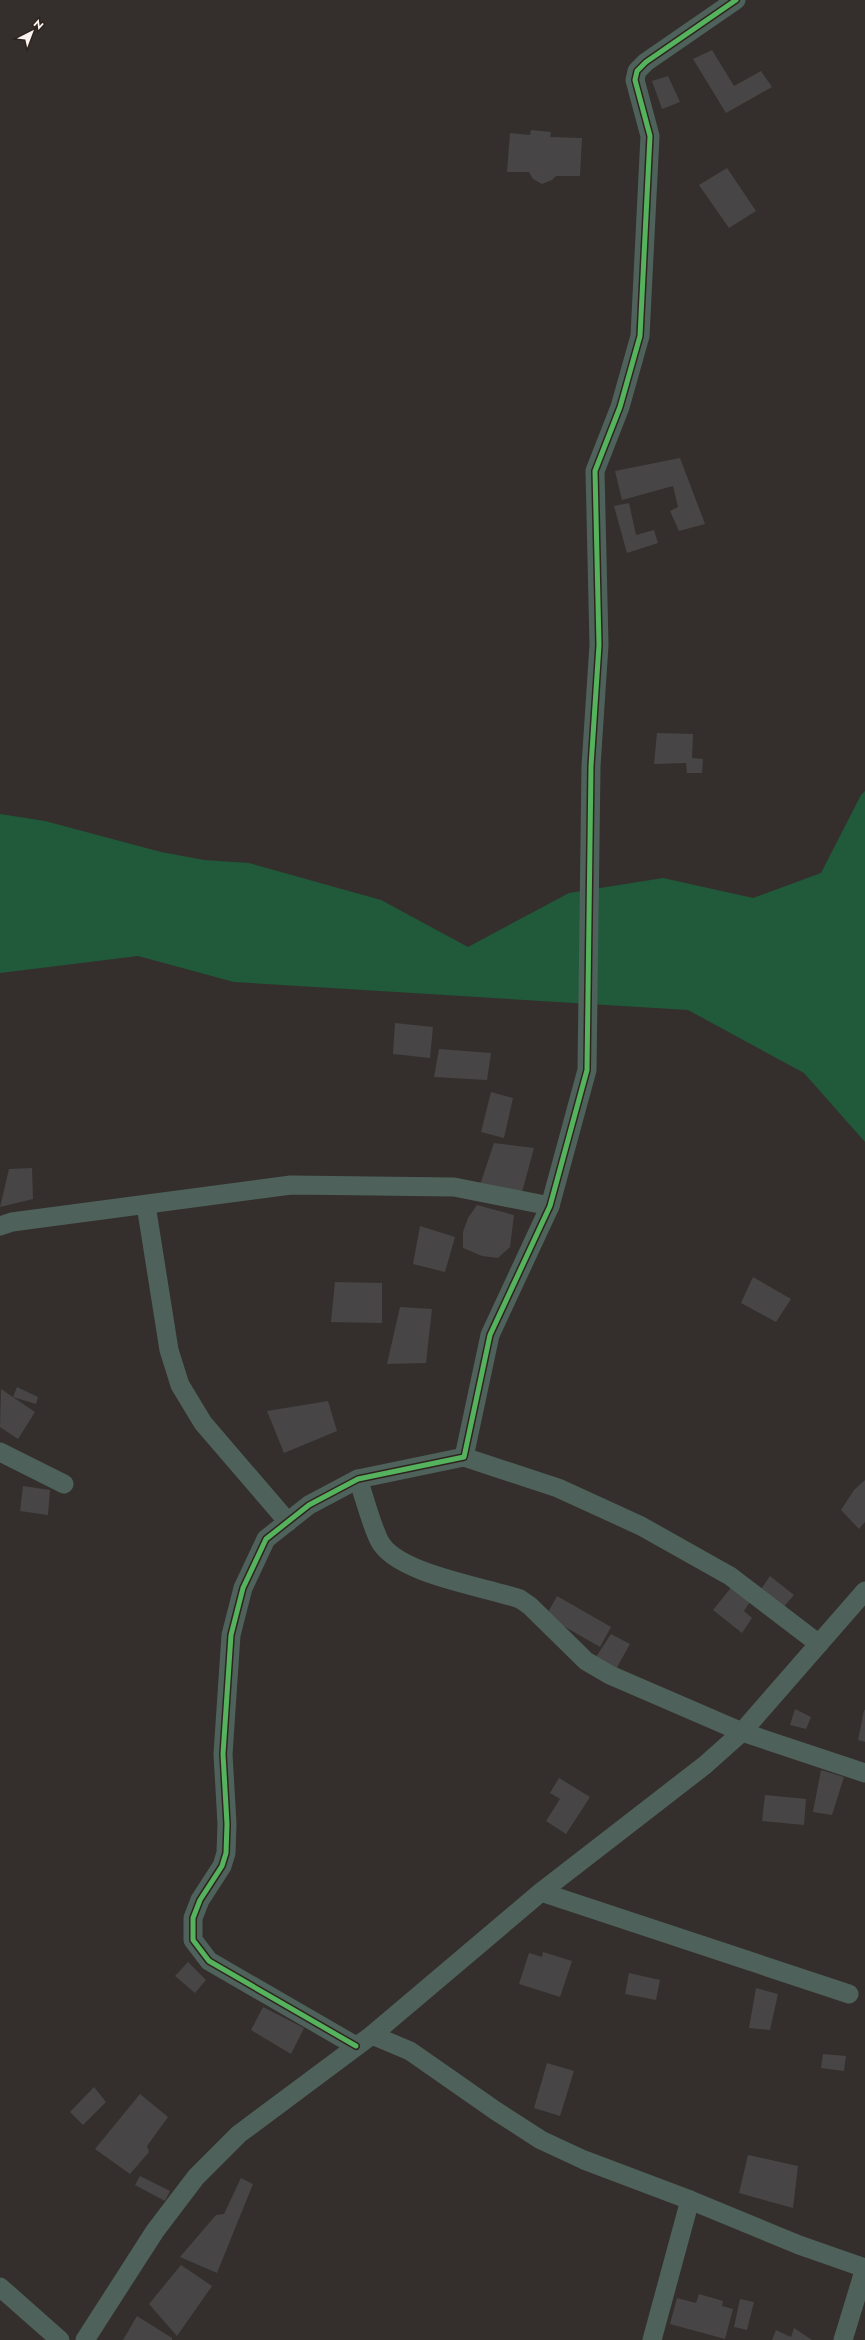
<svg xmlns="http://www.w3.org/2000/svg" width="865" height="2340" font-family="Jost,sans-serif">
<rect width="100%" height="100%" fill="#342f2c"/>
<!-- green -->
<polygon fill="#205a3a" points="865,791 865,1142 804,1073 688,1010 234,982 138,956 0,973 0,814 45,821 161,852 204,860 249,863 381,900 468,947 569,893 663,878 753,898 821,873 861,795"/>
<!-- building -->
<g fill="#474546">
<polygon points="712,50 734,86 761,71 772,87 726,113 693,59"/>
<polygon points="668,76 680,102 662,109 652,81"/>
<polygon points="531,130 551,132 550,137 582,138 580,176 556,176 552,180 542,184 533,179 529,172 507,172 510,133 530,135"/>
<polygon points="727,168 756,211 729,228 699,185"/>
<polygon points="680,458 705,524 679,531 670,511 678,507 673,486 622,500 615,471"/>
<polygon points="629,503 636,535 654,530 658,543 627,553 614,506"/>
<polygon points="657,733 693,734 692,758 703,759 702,773 687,773 686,763 654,764"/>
<polygon points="395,1023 433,1027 430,1058 393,1054"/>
<polygon points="439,1049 491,1053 487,1080 434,1077"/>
<polygon points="491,1092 513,1098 504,1138 481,1132"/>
<polygon points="494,1143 534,1148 521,1196 479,1188"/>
<polygon points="32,1168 33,1199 0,1207 9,1169"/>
<polygon points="477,1205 514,1215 510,1247 498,1258 482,1256 463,1248 463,1232 468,1218"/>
<polygon points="420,1226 455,1237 445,1272 413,1264"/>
<polygon points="753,1277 791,1299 776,1322 741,1303"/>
<polygon points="335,1282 382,1283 382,1323 331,1322"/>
<polygon points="400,1307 432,1309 426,1363 387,1364"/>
<polygon points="17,1387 38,1397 36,1404 13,1397"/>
<polygon points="1,1389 35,1412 18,1439 0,1427"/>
<polygon points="328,1401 337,1431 284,1453 267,1411"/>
<polygon points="865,1480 865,1522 859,1529 841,1510 854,1490"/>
<polygon points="23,1486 50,1490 48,1515 20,1511"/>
<polygon points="770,1576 794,1595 780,1611 757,1595"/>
<polygon points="734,1584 753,1597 744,1611 752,1618 742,1633 713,1610"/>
<polygon points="557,1596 611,1627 600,1647 546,1616"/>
<polygon points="611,1634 630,1644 615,1671 594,1660"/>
<polygon points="795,1709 811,1717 806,1729 790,1725"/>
<polygon points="864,1710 865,1710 865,1742 858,1740"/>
<polygon points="821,1770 844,1777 832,1815 813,1812"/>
<polygon points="559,1778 590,1797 566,1834 546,1821 560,1799 550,1793"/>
<polygon points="765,1795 806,1799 804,1825 762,1821"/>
<polygon points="543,1952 572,1961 560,1997 519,1984 529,1953 542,1957"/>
<polygon points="188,1962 206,1980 195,1993 175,1976"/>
<polygon points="629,1973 660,1980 656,2000 625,1994"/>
<polygon points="756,1988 778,1994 770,2030 749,2028"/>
<polygon points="263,2007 304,2028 291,2054 251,2030"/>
<polygon points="823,2054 846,2056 844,2071 821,2068"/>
<polygon points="547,2063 574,2071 560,2116 534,2108"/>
<polygon points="94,2087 106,2102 83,2125 70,2112"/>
<polygon points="140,2094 168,2117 147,2146 149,2152 130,2174 95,2149"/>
<polygon points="748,2155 798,2166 793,2208 739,2193"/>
<polygon points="140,2176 170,2191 165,2201 135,2185"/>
<polygon points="241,2178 253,2184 217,2273 180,2257 216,2215 224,2214"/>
<polygon points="181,2265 212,2286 177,2336 149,2304"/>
<polygon points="699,2294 723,2301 722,2306 733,2309 725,2339 670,2324 677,2298 696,2303"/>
<polygon points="740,2299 754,2302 747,2330 734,2327"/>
<polygon points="137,2316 172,2338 172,2340 123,2340"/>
<polygon points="794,2328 812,2340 772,2340 776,2330 791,2337"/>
</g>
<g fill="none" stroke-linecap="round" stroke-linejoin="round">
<!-- minor -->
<g stroke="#4e625b" stroke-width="19">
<polyline points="146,1205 169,1350 180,1385 203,1423 288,1522"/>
<polyline points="0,1226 12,1222 291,1185 454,1187 550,1206"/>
<polyline points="0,1452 64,1484"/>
<polyline points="464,1457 558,1488 641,1526 730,1576 819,1644"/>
<path d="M358 1479C365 1499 370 1521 379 1540 395 1574 486 1587 520 1599L530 1606 586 1661 610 1675 742 1732 865 1773"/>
<polyline points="541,1892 849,1994"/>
<polyline points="372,2035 410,2051 496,2111 541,2140 584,2160 690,2200 799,2245 865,2268"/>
<polyline points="356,2046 209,1961 193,1940 193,1918 200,1900 222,1866 226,1853 227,1824 223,1754 231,1635 243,1588 266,1539 309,1505 358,1479 464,1457 490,1335 550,1206 587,1070 591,766 599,645 595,471 620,407 640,336 650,136 635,80 637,71 646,62 736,0"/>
<polyline points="0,2287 60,2340"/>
<polyline points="85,2340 155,2231 196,2177 239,2134 372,2035 541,1892 705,1765 742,1732 865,1591"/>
<polyline points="652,2340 690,2200"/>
<polyline points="843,2340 865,2268"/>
</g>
<defs>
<polyline id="cycleway" points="356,2046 209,1961 193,1940 193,1918 200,1900 222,1866 226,1853 227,1824 223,1754 231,1635 243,1588 266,1539 309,1505 358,1479 464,1457 490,1335 550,1206 587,1070 591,766 599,645 595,471 620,407 640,336 650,136 635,80 637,71 646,62 736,0"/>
</defs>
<!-- cycleway casing -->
<use href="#cycleway" stroke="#2e241f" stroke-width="8"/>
<!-- cycleway -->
<use href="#cycleway" stroke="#56b35d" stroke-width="5"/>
</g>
<!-- north arrow -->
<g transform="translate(32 32) rotate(42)" stroke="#2e241f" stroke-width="3" paint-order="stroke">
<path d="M0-3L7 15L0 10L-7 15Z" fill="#faf3ef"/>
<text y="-6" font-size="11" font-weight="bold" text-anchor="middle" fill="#faf3ef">N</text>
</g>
</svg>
